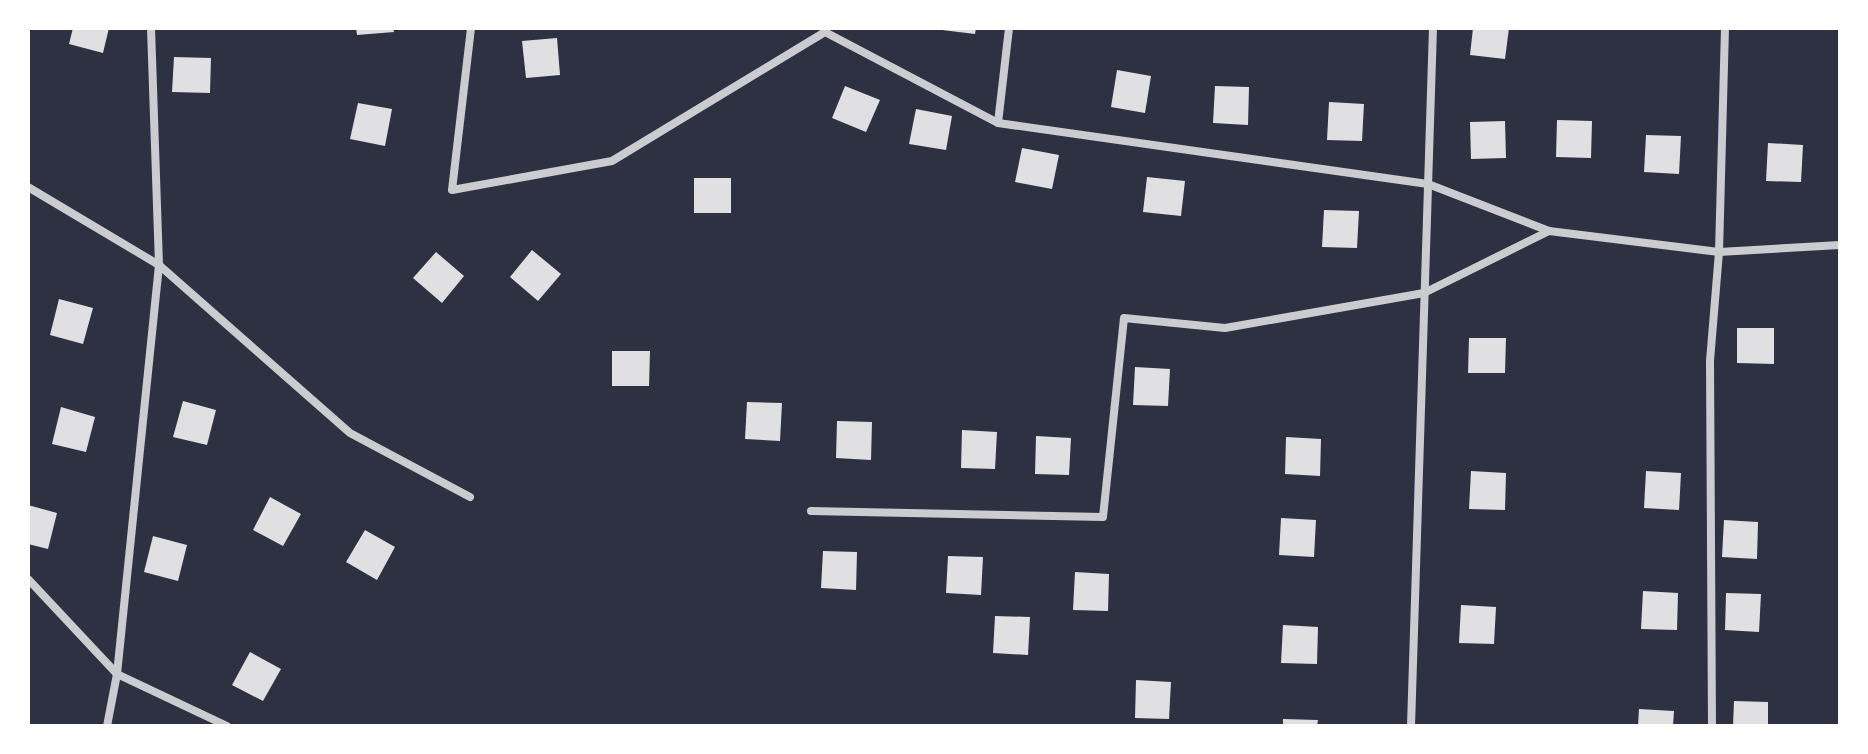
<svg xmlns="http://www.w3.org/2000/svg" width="1868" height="754" font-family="Manrope,sans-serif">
<rect width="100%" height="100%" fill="#2d3142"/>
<!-- building -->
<g fill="#e0e0e3">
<polygon points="73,28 109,28 103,53 69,44"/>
<polygon points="356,28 393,28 394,32 357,35"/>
<polygon points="942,28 976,28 975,34 942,30"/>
<polygon points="1473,28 1509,28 1505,59 1470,55"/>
<polygon points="557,38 560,75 526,78 522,41"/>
<polygon points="174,57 211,58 210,93 172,92"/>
<polygon points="1117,70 1151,76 1145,113 1111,107"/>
<polygon points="845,86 880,100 866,132 832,118"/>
<polygon points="1215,86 1249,87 1248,125 1213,123"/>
<polygon points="1329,102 1364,104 1362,141 1327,140"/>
<polygon points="358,103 392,109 385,146 350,139"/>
<polygon points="916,109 952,116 946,150 909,144"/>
<polygon points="1557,120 1592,121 1591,158 1556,157"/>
<polygon points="1505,121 1506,158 1471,159 1470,122"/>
<polygon points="1646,135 1681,136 1679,174 1644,172"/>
<polygon points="1768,143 1803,145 1801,182 1766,181"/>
<polygon points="1022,148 1059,155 1052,189 1015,182"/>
<polygon points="1147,177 1185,181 1181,216 1143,212"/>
<rect x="694" y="178" width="37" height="35"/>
<polygon points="1324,210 1359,211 1357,248 1322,247"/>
<polygon points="532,250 561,274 538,301 510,277"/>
<polygon points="436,252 464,276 442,303 413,278"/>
<polygon points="59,299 93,308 83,344 50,335"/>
<polygon points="1737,328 1774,328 1774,364 1737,363"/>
<polygon points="1469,338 1506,338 1505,373 1468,373"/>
<polygon points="612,351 650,351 649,386 612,386"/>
<polygon points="1135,367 1170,369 1168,406 1133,405"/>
<polygon points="183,401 216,410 207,445 173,437"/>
<polygon points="747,402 782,403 780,441 745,439"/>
<polygon points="61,407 95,417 86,452 52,444"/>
<polygon points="837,421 872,422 871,460 836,458"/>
<polygon points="962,430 997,432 995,469 961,468"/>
<polygon points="1036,436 1071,438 1069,475 1035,474"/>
<polygon points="1286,437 1321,439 1320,476 1285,474"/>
<polygon points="1471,471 1506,473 1505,510 1469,509"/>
<polygon points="1646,471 1681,473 1679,510 1644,508"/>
<polygon points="270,497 301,514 283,546 253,530"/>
<polygon points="28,505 57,513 48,549 28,544"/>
<polygon points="1281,518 1316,520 1314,557 1279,555"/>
<polygon points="1724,520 1758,522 1757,559 1722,557"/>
<polygon points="365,530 395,547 377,580 346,562"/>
<polygon points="153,536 187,545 178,581 144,572"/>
<polygon points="823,551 857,552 856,590 821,588"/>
<polygon points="948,556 983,557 981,595 946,593"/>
<polygon points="1075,572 1109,574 1108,611 1073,610"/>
<polygon points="1643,591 1678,593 1677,630 1641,629"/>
<polygon points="1726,593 1761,594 1759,632 1725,630"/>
<polygon points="1461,605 1496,607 1494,644 1459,643"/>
<polygon points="995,616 1030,617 1028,655 993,653"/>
<polygon points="1283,625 1318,627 1317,664 1281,663"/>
<polygon points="250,652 281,669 263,701 232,685"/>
<polygon points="1136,680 1171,682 1169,719 1135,718"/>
<polygon points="1734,701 1768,702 1768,726 1733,726"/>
<polygon points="1639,709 1674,711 1673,726 1638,726"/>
<polygon points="1283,719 1318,720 1317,726 1283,726"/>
</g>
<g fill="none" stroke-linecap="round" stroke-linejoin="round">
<!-- minor -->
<g stroke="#caccd0" stroke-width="8">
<polyline points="471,28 452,190 612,161 825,32 998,123 1428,184 1549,231 1719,252 1840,245"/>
<polyline points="998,123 1009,28"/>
<polyline points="28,187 159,265 350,433 470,497"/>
<polyline points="811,511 1103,517 1124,318 1225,328 1424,293 1549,231"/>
<polyline points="28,579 117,674 227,726"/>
<polyline points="107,726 117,674 159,265 151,28"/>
<polyline points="1411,726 1433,28"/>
<polyline points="1712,726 1710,361 1719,252 1725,28"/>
</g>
</g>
<!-- border -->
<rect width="1868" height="754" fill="none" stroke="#ffffff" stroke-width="60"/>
</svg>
